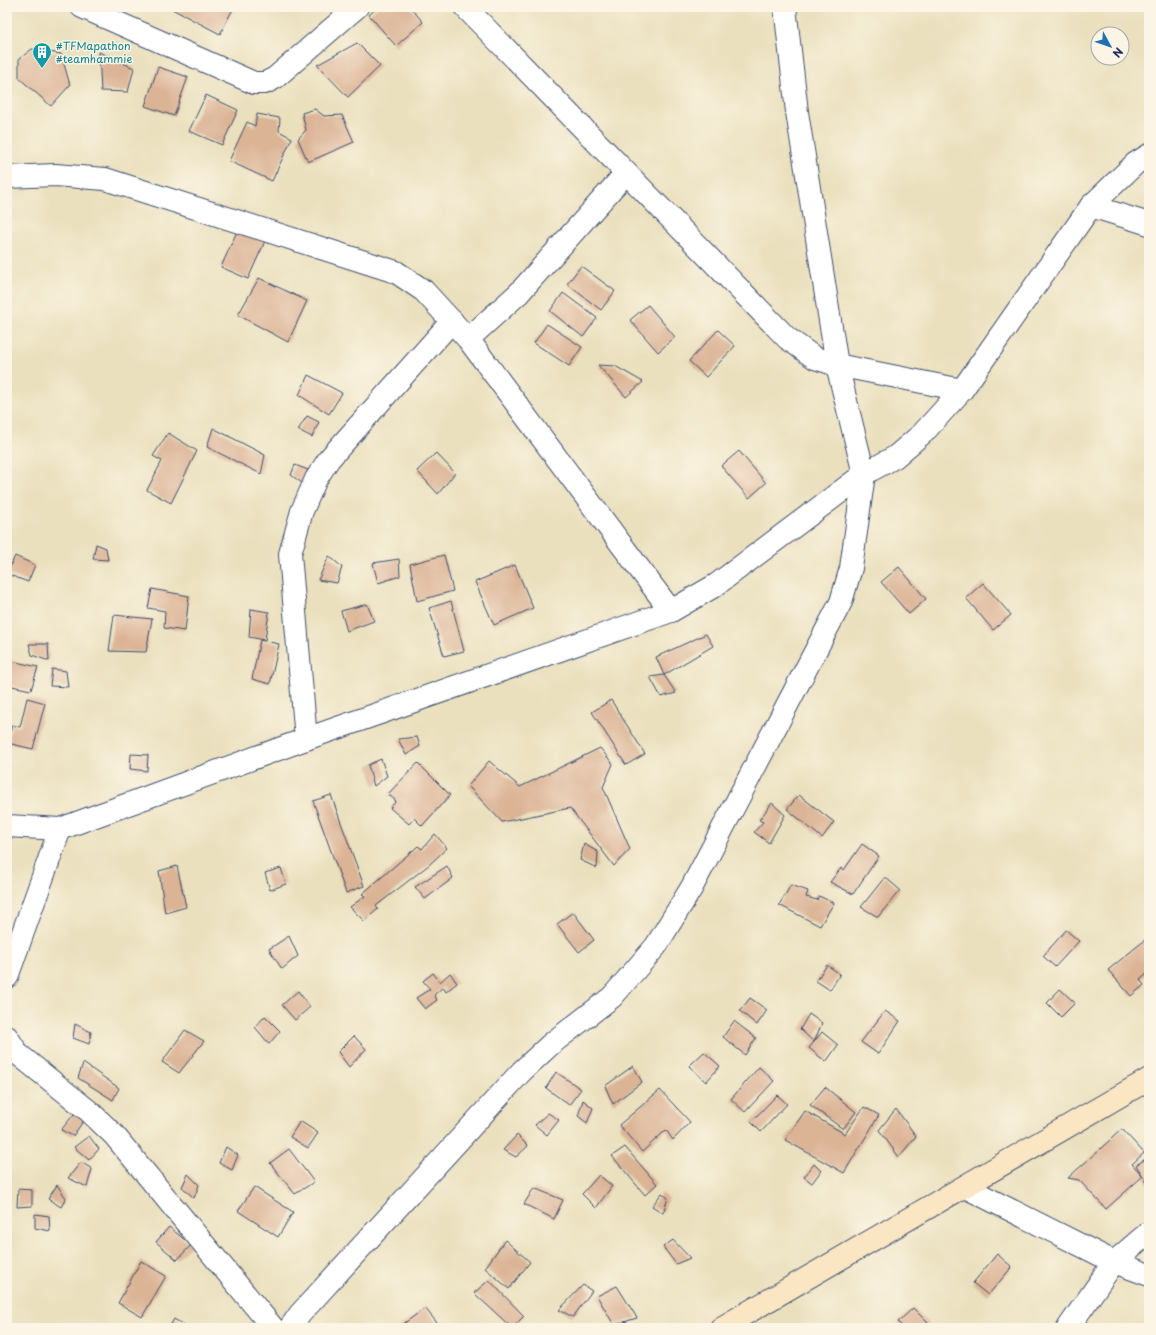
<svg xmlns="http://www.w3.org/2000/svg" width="1156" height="1335" font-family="'Playpen Sans',sans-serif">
<rect width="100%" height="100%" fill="#fcf5e5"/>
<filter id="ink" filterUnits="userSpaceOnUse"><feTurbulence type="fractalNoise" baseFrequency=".025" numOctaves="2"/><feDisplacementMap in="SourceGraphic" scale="8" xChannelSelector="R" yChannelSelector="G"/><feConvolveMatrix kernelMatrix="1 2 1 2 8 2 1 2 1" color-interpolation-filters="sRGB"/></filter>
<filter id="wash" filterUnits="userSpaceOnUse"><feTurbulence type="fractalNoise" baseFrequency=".012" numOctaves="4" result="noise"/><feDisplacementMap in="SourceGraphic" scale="16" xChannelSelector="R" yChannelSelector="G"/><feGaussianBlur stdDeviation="0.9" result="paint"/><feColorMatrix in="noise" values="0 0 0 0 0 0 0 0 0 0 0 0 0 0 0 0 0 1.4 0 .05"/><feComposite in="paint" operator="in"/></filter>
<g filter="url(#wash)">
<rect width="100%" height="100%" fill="#eae0be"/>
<g id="blocks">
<!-- building -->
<g fill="#dbb395">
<polygon points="173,7 234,7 220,34 172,9"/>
<polygon points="378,7 410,7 423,22 396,46 369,15"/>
<polygon points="357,43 380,66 348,97 317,65"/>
<polygon points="32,49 61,54 70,85 51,106 19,78 19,59"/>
<polygon points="99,52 134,68 128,92 101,91"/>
<polygon points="158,67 188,77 174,116 145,106"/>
<polygon points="206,95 238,110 222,145 189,131"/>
<polygon points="315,109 324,116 342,115 354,142 308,162 298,139 306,130 302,113"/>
<polygon points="257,114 280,118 279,131 292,138 272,181 229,161 247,122 255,126"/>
<polygon points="238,229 265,241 248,279 221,267"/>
<polygon points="581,266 615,291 601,310 567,284"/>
<polygon points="259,278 307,301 288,342 238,315"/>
<polygon points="563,293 597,318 583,337 550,311"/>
<polygon points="648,305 675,337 658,352 630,320"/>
<polygon points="547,324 582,347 569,366 534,343"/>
<polygon points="718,330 735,346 706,377 689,361"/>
<polygon points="598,365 615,366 643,382 626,397"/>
<polygon points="308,375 342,393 329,414 299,395"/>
<polygon points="307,416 319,422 312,437 298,430"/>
<polygon points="213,428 265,455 261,474 207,447"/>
<polygon points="168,433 197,451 171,503 147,490 162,461 153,456"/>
<polygon points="739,451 766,483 749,498 721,466"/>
<polygon points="436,453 455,473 438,494 417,471"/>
<polygon points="295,465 308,470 302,483 291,475"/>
<polygon points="96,544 106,548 108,560 93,559"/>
<polygon points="444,555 453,591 417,601 410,564"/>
<polygon points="15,556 35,565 28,582 7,574"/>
<polygon points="329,556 342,567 337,583 318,580"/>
<polygon points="399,559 400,576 378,583 373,563"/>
<polygon points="515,565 533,608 494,625 475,582"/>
<polygon points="899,567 926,599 909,614 881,582"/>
<polygon points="983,583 1011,615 993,630 966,598"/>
<polygon points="152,589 189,596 185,631 164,628 165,611 148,608"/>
<polygon points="451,601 464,651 444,656 429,608"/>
<polygon points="367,604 374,621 347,631 341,611"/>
<polygon points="251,609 269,612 265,640 249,637"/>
<polygon points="114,615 152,619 146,652 109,651"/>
<polygon points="706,634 713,646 664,675 656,657"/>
<polygon points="260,640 279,644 270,684 252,679"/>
<polygon points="29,644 48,644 49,661 32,655"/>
<polygon points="7,660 38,667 31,690 7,685"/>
<polygon points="52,669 66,671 68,687 50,686"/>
<polygon points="664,675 676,693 661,697 650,677"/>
<polygon points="27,698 45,703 33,749 7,743 12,725 20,727"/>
<polygon points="611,700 645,754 626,765 592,712"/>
<polygon points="417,737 420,746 406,755 398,739"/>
<polygon points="600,748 613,764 603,787 630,849 614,866 570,808 502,822 468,786 489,761 520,787"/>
<polygon points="131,754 148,755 147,771 130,769"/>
<polygon points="381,759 387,776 374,786 368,765"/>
<polygon points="418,763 450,795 422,826 414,818 409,824 390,808 396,801 388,794"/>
<polygon points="331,795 364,886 346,893 313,801"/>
<polygon points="799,795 834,822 822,838 787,809"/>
<polygon points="772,803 785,815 769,843 754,832 763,822 759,820"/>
<polygon points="435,834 447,848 430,864 376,906 378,909 364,921 350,907 365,896 362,894 418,846 422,849"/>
<polygon points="584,844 598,852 597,868 580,860"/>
<polygon points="862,844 879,856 853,894 830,882 841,868 844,870"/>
<polygon points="177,866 186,907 165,913 159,871"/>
<polygon points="447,866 453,878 425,899 415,887"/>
<polygon points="281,868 286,884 270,890 265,873"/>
<polygon points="885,877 900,890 878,917 861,907"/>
<polygon points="791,885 808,891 806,897 817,900 819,896 834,903 820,926 779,905"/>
<polygon points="573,912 594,940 579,952 557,924"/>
<polygon points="1066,930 1079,941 1055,967 1043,956"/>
<polygon points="289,936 298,956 282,969 269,949"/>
<polygon points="1145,940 1149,945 1149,972 1140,980 1144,985 1131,996 1108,970"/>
<polygon points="827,965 840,974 830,990 816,981"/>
<polygon points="433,973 440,982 450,973 457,983 446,992 443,987 434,995 437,1000 425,1009 416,998 430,989 423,981"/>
<polygon points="1060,989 1075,1003 1061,1017 1047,1003"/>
<polygon points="298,991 310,1007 295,1020 282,1005"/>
<polygon points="750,998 767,1010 757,1025 740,1011"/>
<polygon points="885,1011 900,1021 878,1054 861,1042"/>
<polygon points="809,1014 822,1023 814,1042 800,1029"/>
<polygon points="265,1016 280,1031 269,1044 255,1027"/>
<polygon points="734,1021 756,1038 745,1055 723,1037"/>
<polygon points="75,1024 91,1032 89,1044 73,1038"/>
<polygon points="185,1030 204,1041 179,1073 162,1062"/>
<polygon points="822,1032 838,1045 826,1062 809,1048"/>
<polygon points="354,1036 366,1049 349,1067 338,1052"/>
<polygon points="704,1052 720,1066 706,1082 689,1066"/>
<polygon points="83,1063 119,1088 113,1100 78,1078"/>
<polygon points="633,1066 642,1082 613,1104 605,1086"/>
<polygon points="759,1067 774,1081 745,1112 731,1099"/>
<polygon points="556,1072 581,1089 569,1105 546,1088"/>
<polygon points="825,1087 856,1112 843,1129 810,1105"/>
<polygon points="660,1090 690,1122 673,1140 666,1130 642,1152 619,1125"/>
<polygon points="777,1095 787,1104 761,1132 751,1122"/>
<polygon points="583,1100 593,1108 587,1123 578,1116"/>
<polygon points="864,1107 879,1115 844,1173 785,1140 805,1111 845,1134"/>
<polygon points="896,1109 916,1136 899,1157 879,1130"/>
<polygon points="75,1113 86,1117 73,1136 61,1130"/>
<polygon points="548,1113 559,1120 547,1135 535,1125"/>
<polygon points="300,1121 318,1133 308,1148 290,1137"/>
<polygon points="1122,1129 1144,1153 1132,1164 1143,1176 1106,1209 1079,1180 1068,1178"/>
<polygon points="517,1135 528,1146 516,1157 503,1150"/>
<polygon points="89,1136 99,1149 89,1160 74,1147"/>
<polygon points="226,1147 238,1155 232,1170 219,1163"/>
<polygon points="625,1147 657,1184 645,1195 612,1156"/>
<polygon points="289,1149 314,1182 295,1194 270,1163"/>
<polygon points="1149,1157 1149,1186 1136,1165"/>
<polygon points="81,1162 92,1169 87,1187 68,1178"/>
<polygon points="814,1164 821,1171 812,1183 804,1177"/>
<polygon points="188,1174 199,1185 194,1198 182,1187"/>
<polygon points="599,1175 612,1186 596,1208 582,1194"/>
<polygon points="57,1185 66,1198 61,1207 48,1199"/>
<polygon points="254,1187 293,1212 278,1237 238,1211"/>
<polygon points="534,1188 563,1200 554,1219 524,1204"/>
<polygon points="18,1189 32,1190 32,1206 17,1207"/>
<polygon points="662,1193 668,1198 663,1213 652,1206"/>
<polygon points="35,1214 49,1216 50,1231 35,1228"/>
<polygon points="169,1227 191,1245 177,1260 156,1242"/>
<polygon points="505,1240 530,1262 509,1289 485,1268"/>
<polygon points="673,1240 690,1258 676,1264 663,1247"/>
<polygon points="997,1254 1012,1267 988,1295 973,1283"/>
<polygon points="141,1261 166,1276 142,1317 118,1303"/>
<polygon points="489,1280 524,1316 512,1328 474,1293"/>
<polygon points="583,1285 592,1291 573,1317 559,1310"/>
<polygon points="617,1286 637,1318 614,1325 597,1296"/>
<polygon points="425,1308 441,1328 398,1328"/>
<polygon points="913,1308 928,1323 924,1328 904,1328 898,1322"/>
<polygon points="174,1319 184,1325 182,1328 169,1328"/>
</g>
</g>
</g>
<g filter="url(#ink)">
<use href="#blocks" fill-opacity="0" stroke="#3a4a6c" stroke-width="1"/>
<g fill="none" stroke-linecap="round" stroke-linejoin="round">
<defs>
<g id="street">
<polyline points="82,7 254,83 265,83 275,78 357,7"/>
<polyline points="465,7 787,338 815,358 837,365 962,390 1091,206 1136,163 1149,155"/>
<polyline points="7,177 55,175 105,179 396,272 424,291 468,339 671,611"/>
<polyline points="1091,206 1149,224"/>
<polyline points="468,339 519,293 626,173"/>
<polyline points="306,739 290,554 302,511 316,479 329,459 452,321"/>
<polyline points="7,826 60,829 306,739 671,611 716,585 864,474 895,457 923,433 962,390"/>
<polyline points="7,977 60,829"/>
<polyline points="7,1037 18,1054 90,1112 114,1135 273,1328"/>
<polyline points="965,1187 1114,1262 1149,1275"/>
<polyline points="290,1328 300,1314 522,1071 551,1044 612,997 656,946 692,887 841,602 851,568 864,474 837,365 797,112 785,7"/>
<polyline points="1068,1328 1114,1262 1149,1232"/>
</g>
<polyline id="secondary" points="721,1328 1149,1079"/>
</defs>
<!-- street casing -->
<use href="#street" stroke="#3a4a6c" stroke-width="24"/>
<!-- secondary casing -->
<use href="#secondary" stroke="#3a4a6c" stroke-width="24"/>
<!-- street -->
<use href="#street" stroke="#fff" stroke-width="22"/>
<!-- secondary -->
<use href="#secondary" stroke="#fbe6c4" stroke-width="22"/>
</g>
</g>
<!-- icons -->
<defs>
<symbol id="building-pin" viewBox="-11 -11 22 30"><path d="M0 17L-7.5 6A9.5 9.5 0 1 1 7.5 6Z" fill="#0f9aa8" stroke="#fcf5e5"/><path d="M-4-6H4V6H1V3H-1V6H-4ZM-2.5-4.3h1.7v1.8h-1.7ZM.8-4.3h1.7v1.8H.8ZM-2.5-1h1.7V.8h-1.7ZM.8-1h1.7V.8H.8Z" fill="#fff"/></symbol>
</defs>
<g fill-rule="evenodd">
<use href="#building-pin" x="31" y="41" width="22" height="30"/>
</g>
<g text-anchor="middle" stroke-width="3" stroke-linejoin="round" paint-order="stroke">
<!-- culture labels -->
<g font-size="11" fill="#0d838f" stroke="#fcf5e5" text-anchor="start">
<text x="56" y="50">#TFMapathon<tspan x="56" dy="13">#teamhammie</tspan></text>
</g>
</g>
<!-- margin -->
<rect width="1156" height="1335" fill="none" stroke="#fcf5e5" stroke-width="24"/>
<!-- north arrow -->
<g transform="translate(1110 46) rotate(130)"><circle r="19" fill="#fcf5e5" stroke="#a2a6af"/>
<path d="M0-3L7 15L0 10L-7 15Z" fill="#1f6fb2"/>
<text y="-6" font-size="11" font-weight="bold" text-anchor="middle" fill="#1b2f5e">N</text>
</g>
</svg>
